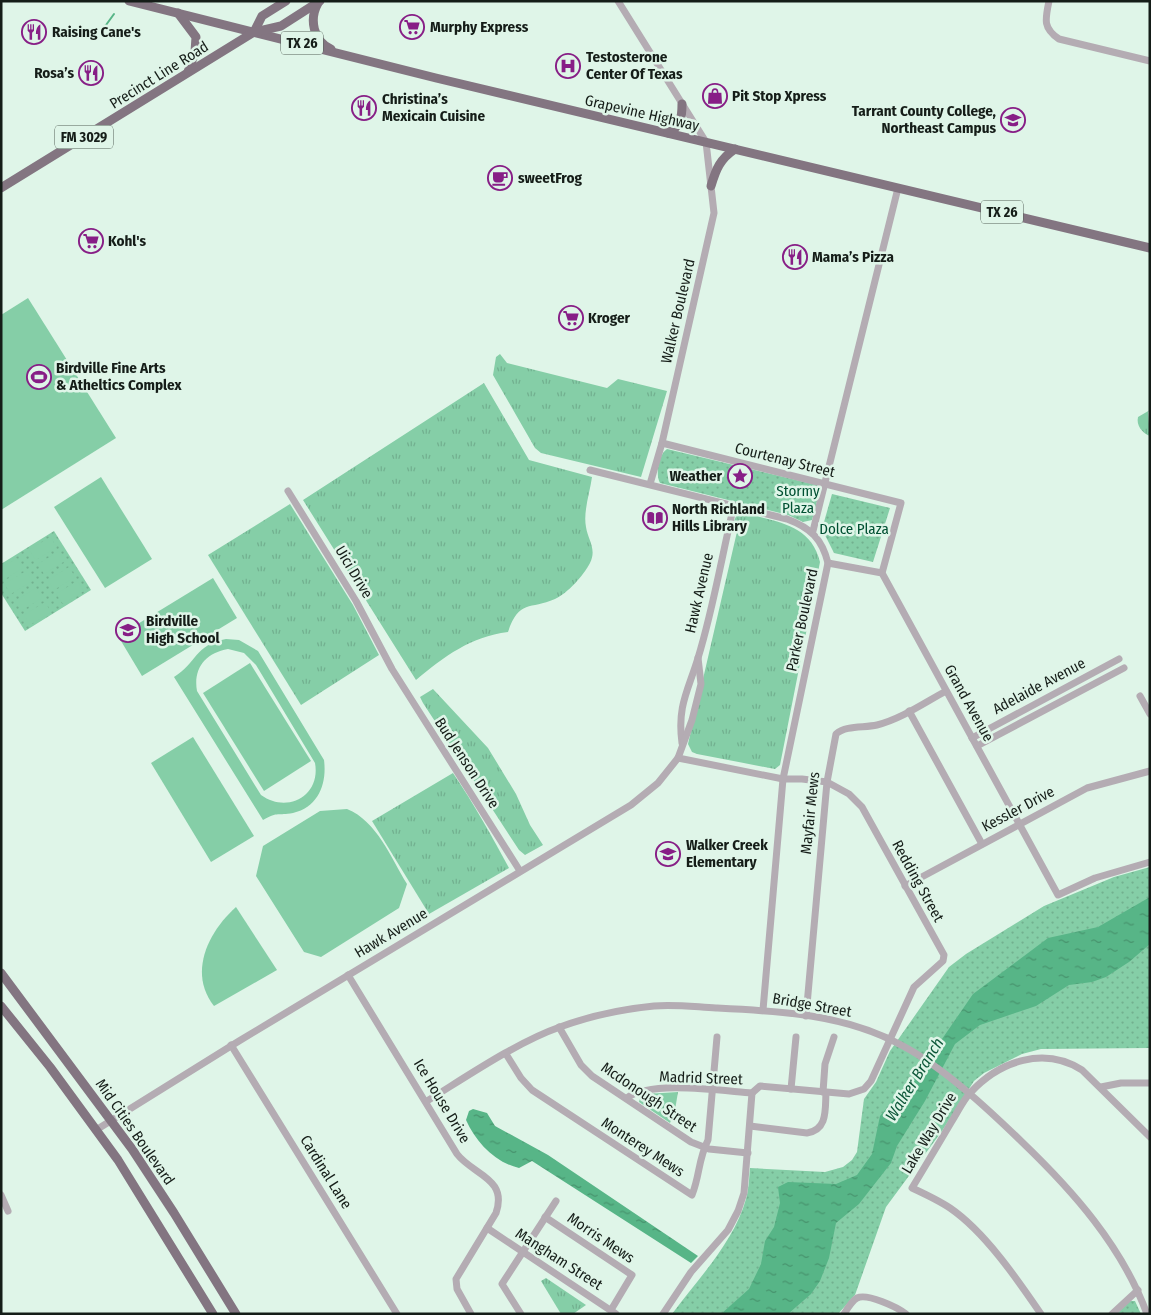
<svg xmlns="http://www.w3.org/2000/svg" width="1151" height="1315" font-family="'Fira Sans Condensed',sans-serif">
<defs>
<pattern id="grass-tufts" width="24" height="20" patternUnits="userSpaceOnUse" patternTransform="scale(1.25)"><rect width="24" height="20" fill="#85cea7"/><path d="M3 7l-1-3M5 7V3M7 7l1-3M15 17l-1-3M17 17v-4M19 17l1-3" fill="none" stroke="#72b08f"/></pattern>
<pattern id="park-dots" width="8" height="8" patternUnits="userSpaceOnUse" patternTransform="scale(1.25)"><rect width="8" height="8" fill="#85cea7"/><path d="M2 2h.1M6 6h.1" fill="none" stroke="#72b08f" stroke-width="1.8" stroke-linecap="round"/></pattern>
<pattern id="water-ripples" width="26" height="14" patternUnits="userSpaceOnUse" patternTransform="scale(1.25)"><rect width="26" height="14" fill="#57b587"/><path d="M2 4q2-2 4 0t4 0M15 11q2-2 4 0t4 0" fill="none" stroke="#47936d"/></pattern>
</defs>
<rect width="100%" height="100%" fill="#dff5e8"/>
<!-- grass -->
<g fill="url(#grass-tufts)">
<polygon points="500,354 507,363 607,388 618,379 667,391 641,477 541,453 535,448 493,375 496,357"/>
<path d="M484 383 529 460 592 477C590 492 583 512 586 527 588 540 597 549 590 563 583 576 568 593 555 599 530 610 519 599 508 632 470 637 445 656 416 680L303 500Z"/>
<path d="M1150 410 1148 412 1150 436C1142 433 1136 425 1138 417Z"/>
<polygon points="290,504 353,605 379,655 301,705 208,555"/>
<path d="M744 513C776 522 811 524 820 562L780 765 775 769 697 754 692 752 688 744 739 523 734 521 737 514Z"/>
<polygon points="433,689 488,748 516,794 530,825 543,845 525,855 519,850 423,703 420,697"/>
<path d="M453 773C474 804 491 835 509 868L429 914 372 821Z"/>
<polygon points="678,1092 675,1110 670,1123 639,1102 640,1098 646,1094"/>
<polygon points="546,1278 586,1305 573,1314 561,1314 541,1281"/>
</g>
<!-- park -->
<g fill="url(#park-dots)">
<path d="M667 449 817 485 820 490 812 520 803 522 788 515 660 483C655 474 659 454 667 449Z"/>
<polygon points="832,494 890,508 873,562 834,553 822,529"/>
<polygon points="54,531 91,590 25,631 1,593 1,564"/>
<path d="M1150 867V1048L1041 1049 1022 1054 984 1073 974 1081 942 1131 886 1207 855 1295 838 1314H672C698 1279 734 1242 746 1199 749 1189 749 1178 750 1168L825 1172 843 1167 852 1160 857 1152 864 1099 876 1082 890 1051 949 967 966 954 1044 906 1114 877Z"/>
<polygon points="1130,1301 1135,1301 1141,1314 1116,1314"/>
</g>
<!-- pitch -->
<g fill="#85cea7" fill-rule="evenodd">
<polygon points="28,298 116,438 1,510 1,315"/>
<polygon points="101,477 152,559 105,588 54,507"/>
<polygon points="50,537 57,547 36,560 29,550"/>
<polygon points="59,551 65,561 44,574 38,564"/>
<polygon points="17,558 23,568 2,581 1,568"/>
<polygon points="69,567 75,577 54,590 48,580"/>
<polygon points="26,571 32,581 11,594 4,584"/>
<polygon points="213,578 237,618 142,676 118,636"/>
<polygon points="77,581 84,591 63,604 56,594"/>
<polygon points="36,588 42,598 21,611 15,601"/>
<polygon points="45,602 51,612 30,625 24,615"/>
<path d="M226 639 239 640 258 651 324 760C327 783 319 807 293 813 277 816 279 811 263 820L174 677C197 663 194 645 226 639ZM228 649 244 653 256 665 315 763C321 796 287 814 261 795L197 691C193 669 205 653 228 649Z"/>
<polygon points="250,663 311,761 264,791 203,693"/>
<polygon points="193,737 254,836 211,862 151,763"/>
<path d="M347 809C377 821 391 858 407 884L399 908 321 957 304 952 256 876 263 846 320 811Z"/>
<path d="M236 907 277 970 214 1006C188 973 208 932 236 907Z"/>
</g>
<!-- water -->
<g fill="url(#water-ripples)">
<polygon points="1150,897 1150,944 1129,962 1106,977 1092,982 1069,985 1036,1006 980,1025 955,1044 925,1101 897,1146 891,1163 859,1204 836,1223 829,1258 820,1281 811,1294 788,1314 721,1314 749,1289 761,1264 765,1241 774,1227 780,1203 778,1187 788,1182 836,1184 857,1175 872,1154 880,1116 931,1055 973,994 1048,938 1098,927"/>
<path d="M473 1109 487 1113 495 1126 548 1155 698 1256 691 1263 532 1161 519 1168C494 1162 476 1142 466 1120L469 1111Z"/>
</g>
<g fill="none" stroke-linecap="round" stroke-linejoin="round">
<!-- stream -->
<polyline stroke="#57b587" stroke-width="2" points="97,31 106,25 114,14"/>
<!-- minor -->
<g stroke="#b4acb3" stroke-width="7">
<polyline points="618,1 706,142 714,213 662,443 650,484"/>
<path d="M1049 1C1045 20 1043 28 1059 39L1150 61"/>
<polyline points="662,443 901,503 882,573"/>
<path d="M590 470 787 519C811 528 822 539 828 563L783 779 763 1010"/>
<polyline points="288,491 356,601 392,669 520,871"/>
<polyline points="813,531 898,188"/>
<polyline points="828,563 882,573 1058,895 1095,878 1150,862"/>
<polyline points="1140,696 1150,714"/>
<polyline points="909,711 982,844"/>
<polyline points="972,738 1119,659"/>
<path d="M682 743C677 706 688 691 698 658 713 610 722 555 734 505"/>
<polyline points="977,746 1124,668"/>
<polyline points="905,886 1087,788 1150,771"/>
<path d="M348 975 457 1154C473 1175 508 1178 496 1213L456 1279 457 1289 471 1314"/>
<path d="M806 1016 827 782 836 734C846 725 864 728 877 725 901 719 924 703 946 691"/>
<polyline points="559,1027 581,1065 592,1076 691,1142 709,1149 748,1153"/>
<polyline points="231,1045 397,1314"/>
<path d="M506 1054 521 1078 532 1090 692 1195C700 1175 698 1160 708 1140L717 1037"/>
<polyline points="1101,1087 1121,1083 1150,1083"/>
<polyline points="791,1089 796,1037"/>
<polyline points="823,1092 825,1064 834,1037"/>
<path d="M627 1098C650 1080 723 1091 752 1093L760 1086 849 1094 864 1089 871 1081 914 987 943 961 944 955 862 807 849 794 827 782 802 779H783L678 758"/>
<path d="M427 1101C466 1077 517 1042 560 1027 590 1016 623 1009 654 1006 674 1004 696 1007 716 1008 779 1011 846 1014 903 1046 944 1068 988 1109 1022 1142 1073 1191 1122 1246 1147 1314"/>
<path d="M750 1126 807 1133C828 1130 825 1109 826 1093"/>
<polyline points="96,1130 239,1041 631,805 658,783 678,758 692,720 701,684 698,658"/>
<polyline points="1,1195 8,1211"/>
<polyline points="545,1217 632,1275 611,1310"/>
<polyline points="487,1228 616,1314"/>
<polyline points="521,1314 502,1284 556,1201"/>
<polyline points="663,1314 691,1272 728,1230 738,1211 744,1193 752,1093"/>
<path d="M844 1314C847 1309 852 1301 857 1298 867 1293 897 1307 906 1314"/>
<path d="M1041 1314C1017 1279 985 1232 950 1208 938 1200 925 1194 912 1188 926 1165 939 1143 952 1121 958 1112 963 1100 971 1092 1000 1061 1044 1046 1082 1070L1150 1137"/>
<polyline points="1112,1314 1138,1290"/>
</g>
<!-- major -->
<g stroke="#837581" stroke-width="9">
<polyline points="129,1 436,78 1150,248"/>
<path d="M318 3C309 19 313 41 331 49"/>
<polyline points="178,13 196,37 195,52 188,72"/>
<polyline points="254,32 262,16 286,1"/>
<path d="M668 133C681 126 682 117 682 104"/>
<path d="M711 186C716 169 720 159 735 149"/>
<polyline points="1,188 254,32 281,26 320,1"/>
<polyline points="1,973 132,1149 174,1213 236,1314"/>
<polyline points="1,1006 50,1067 118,1160 213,1314"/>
</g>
</g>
<!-- icons -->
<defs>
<symbol id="supermarket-ring" viewBox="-11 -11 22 22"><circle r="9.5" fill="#dff5e8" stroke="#871e86" stroke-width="1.5"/><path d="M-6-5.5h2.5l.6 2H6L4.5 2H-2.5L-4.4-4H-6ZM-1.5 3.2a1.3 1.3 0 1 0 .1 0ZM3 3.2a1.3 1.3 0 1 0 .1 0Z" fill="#871e86"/></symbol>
<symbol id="restaurant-ring" viewBox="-11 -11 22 22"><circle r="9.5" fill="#dff5e8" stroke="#871e86" stroke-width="1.5"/><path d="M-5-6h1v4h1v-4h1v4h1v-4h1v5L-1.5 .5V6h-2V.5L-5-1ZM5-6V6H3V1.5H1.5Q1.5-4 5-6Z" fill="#871e86"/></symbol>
<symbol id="hospital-ring" viewBox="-11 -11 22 22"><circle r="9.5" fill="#dff5e8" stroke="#871e86" stroke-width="1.5"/><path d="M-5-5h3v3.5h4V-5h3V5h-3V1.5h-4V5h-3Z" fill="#871e86"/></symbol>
<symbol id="shop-ring" viewBox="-11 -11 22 22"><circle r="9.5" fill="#dff5e8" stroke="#871e86" stroke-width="1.5"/><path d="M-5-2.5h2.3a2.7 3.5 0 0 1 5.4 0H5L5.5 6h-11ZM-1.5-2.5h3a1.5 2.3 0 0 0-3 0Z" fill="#871e86"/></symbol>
<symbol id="university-ring" viewBox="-11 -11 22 22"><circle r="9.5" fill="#dff5e8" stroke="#871e86" stroke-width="1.5"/><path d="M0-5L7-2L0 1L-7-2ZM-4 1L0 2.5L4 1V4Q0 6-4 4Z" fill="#871e86"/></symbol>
<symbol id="cafe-ring" viewBox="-11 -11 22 22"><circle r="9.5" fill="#dff5e8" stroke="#871e86" stroke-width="1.5"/><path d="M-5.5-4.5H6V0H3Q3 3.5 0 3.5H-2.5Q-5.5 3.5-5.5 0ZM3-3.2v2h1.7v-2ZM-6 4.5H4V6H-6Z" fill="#871e86"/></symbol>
<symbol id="stadium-ring" viewBox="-11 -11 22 22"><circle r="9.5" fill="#dff5e8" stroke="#871e86" stroke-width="1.5"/><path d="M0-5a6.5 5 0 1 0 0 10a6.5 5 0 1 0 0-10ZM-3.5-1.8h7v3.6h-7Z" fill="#871e86"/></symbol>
<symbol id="sight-ring" viewBox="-11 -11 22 22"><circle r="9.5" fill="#dff5e8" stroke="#871e86" stroke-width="1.5"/><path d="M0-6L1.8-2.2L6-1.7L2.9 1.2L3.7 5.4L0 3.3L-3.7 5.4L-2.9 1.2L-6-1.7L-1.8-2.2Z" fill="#871e86"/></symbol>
<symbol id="library-ring" viewBox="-11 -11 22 22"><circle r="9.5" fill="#dff5e8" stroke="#871e86" stroke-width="1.5"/><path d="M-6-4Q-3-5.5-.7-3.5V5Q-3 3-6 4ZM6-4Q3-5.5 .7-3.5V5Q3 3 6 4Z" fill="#871e86"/></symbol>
<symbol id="school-ring" viewBox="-11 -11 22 22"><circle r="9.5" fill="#dff5e8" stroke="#871e86" stroke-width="1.5"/><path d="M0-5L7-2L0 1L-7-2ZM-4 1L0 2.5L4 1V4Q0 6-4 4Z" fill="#871e86"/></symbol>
</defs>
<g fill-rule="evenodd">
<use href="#supermarket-ring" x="398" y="13" width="28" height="28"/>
<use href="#restaurant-ring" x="20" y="18" width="28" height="28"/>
<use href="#hospital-ring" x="554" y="52" width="28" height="28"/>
<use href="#restaurant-ring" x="77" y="59" width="28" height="28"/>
<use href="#shop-ring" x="701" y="82" width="28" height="28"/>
<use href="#restaurant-ring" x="350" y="94" width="28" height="28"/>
<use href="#university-ring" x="999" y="106" width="28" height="28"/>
<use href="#cafe-ring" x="486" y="164" width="28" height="28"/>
<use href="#supermarket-ring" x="77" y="227" width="28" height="28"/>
<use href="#restaurant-ring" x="781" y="243" width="28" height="28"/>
<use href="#supermarket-ring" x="557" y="304" width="28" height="28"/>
<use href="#stadium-ring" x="25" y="363" width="28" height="28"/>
<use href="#sight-ring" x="726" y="462" width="28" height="28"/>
<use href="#library-ring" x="641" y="504" width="28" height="28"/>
<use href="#school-ring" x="114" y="616" width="28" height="28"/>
<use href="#school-ring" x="654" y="840" width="28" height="28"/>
</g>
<g text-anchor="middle" stroke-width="5" stroke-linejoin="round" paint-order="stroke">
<!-- shield labels -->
<g fill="#dff5e8" stroke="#525e56" stroke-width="1">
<rect x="281" y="31.5" width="42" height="23" rx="4"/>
<rect x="55" y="125.5" width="58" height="23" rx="4"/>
<rect x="981" y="200.5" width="42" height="23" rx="4"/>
</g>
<g font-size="14" font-weight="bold" fill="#151d18">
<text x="302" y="48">TX 26</text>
<text x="84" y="142">FM 3029</text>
<text x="1002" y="217">TX 26</text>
</g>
<!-- poi labels -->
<g font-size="15" font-weight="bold" fill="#151d18" stroke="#dff5e8" text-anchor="start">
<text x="430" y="32">Murphy Express</text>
<text x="52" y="37">Raising Cane's</text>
<text x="586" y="62">Testosterone<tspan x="586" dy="17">Center Of Texas</tspan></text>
<text x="74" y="78" text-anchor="end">Rosa’s</text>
<text x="732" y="101">Pit Stop Xpress</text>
<text x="382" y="104">Christina’s<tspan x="382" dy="17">Mexicain Cuisine</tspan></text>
<text x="996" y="116" text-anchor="end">Tarrant County College,<tspan x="996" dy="17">Northeast Campus</tspan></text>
<text x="518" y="183">sweetFrog</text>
<text x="108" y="246">Kohl's</text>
<text x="812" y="262">Mama’s Pizza</text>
<text x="588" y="323">Kroger</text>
<text x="56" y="373">Birdville Fine Arts<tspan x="56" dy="17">&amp; Atheltics Complex</tspan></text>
<text x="722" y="481" text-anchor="end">Weather</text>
<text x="672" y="514">North Richland<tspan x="672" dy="17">Hills Library</tspan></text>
<text x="146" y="626">Birdville<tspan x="146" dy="17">High School</tspan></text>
<text x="686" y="850">Walker Creek<tspan x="686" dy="17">Elementary</tspan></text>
</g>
<!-- street labels -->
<g font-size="15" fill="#151d18" stroke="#dff5e8">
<text transform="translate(159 75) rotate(-32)" y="5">Precinct Line Road</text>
<text transform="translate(642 113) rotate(13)" y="5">Grapevine Highway</text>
<text transform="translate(678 311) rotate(-77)" y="5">Walker Boulevard</text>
<text transform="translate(785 460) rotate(14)" y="5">Courtenay Street</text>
<text transform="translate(354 572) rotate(59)" y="5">Uici Drive</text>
<text transform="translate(699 593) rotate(-77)" y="5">Hawk Avenue</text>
<text transform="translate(802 620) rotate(-78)" y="5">Parker Boulevard</text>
<text transform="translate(1039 686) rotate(-28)" y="5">Adelaide Avenue</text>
<text transform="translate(969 703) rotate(61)" y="5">Grand Avenue</text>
<text transform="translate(467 763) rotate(57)" y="5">Bud Jenson Drive</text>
<text transform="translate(1018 809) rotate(-28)" y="5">Kessler Drive</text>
<text transform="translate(810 813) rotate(-84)" y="5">Mayfair Mews</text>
<text transform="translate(918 881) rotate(61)" y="5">Redding Street</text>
<text transform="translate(391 933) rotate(-31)" y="5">Hawk Avenue</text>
<text transform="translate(812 1005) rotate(10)" y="5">Bridge Street</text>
<text transform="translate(701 1078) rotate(2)" y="5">Madrid Street</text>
<text transform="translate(649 1097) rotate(34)" y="5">Mcdonough Street</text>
<text transform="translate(442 1101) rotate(59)" y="5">Ice House Drive</text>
<text transform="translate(135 1132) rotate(55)" y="5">Mid Cities Boulevard</text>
<text transform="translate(929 1133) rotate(-59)" y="5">Lake Way Drive</text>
<text transform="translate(643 1147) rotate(33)" y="5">Monterey Mews</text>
<text transform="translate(326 1172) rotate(58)" y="5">Cardinal Lane</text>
<text transform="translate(601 1238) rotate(34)" y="5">Morris Mews</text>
<text transform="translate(559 1259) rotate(33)" y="5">Mangham Street</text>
</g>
<!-- park labels -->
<g font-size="15" fill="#005032" stroke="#dff5e8">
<text x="798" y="496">Stormy<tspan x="798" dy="17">Plaza</tspan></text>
<text x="854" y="534">Dolce Plaza</text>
</g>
<!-- water labels -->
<g font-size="16" font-style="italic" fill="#0d5739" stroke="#dff5e8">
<text transform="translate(914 1079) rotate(-58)" y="6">Walker Branch</text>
</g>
</g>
<!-- border -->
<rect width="1151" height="1315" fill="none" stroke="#151d18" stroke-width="5"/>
</svg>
